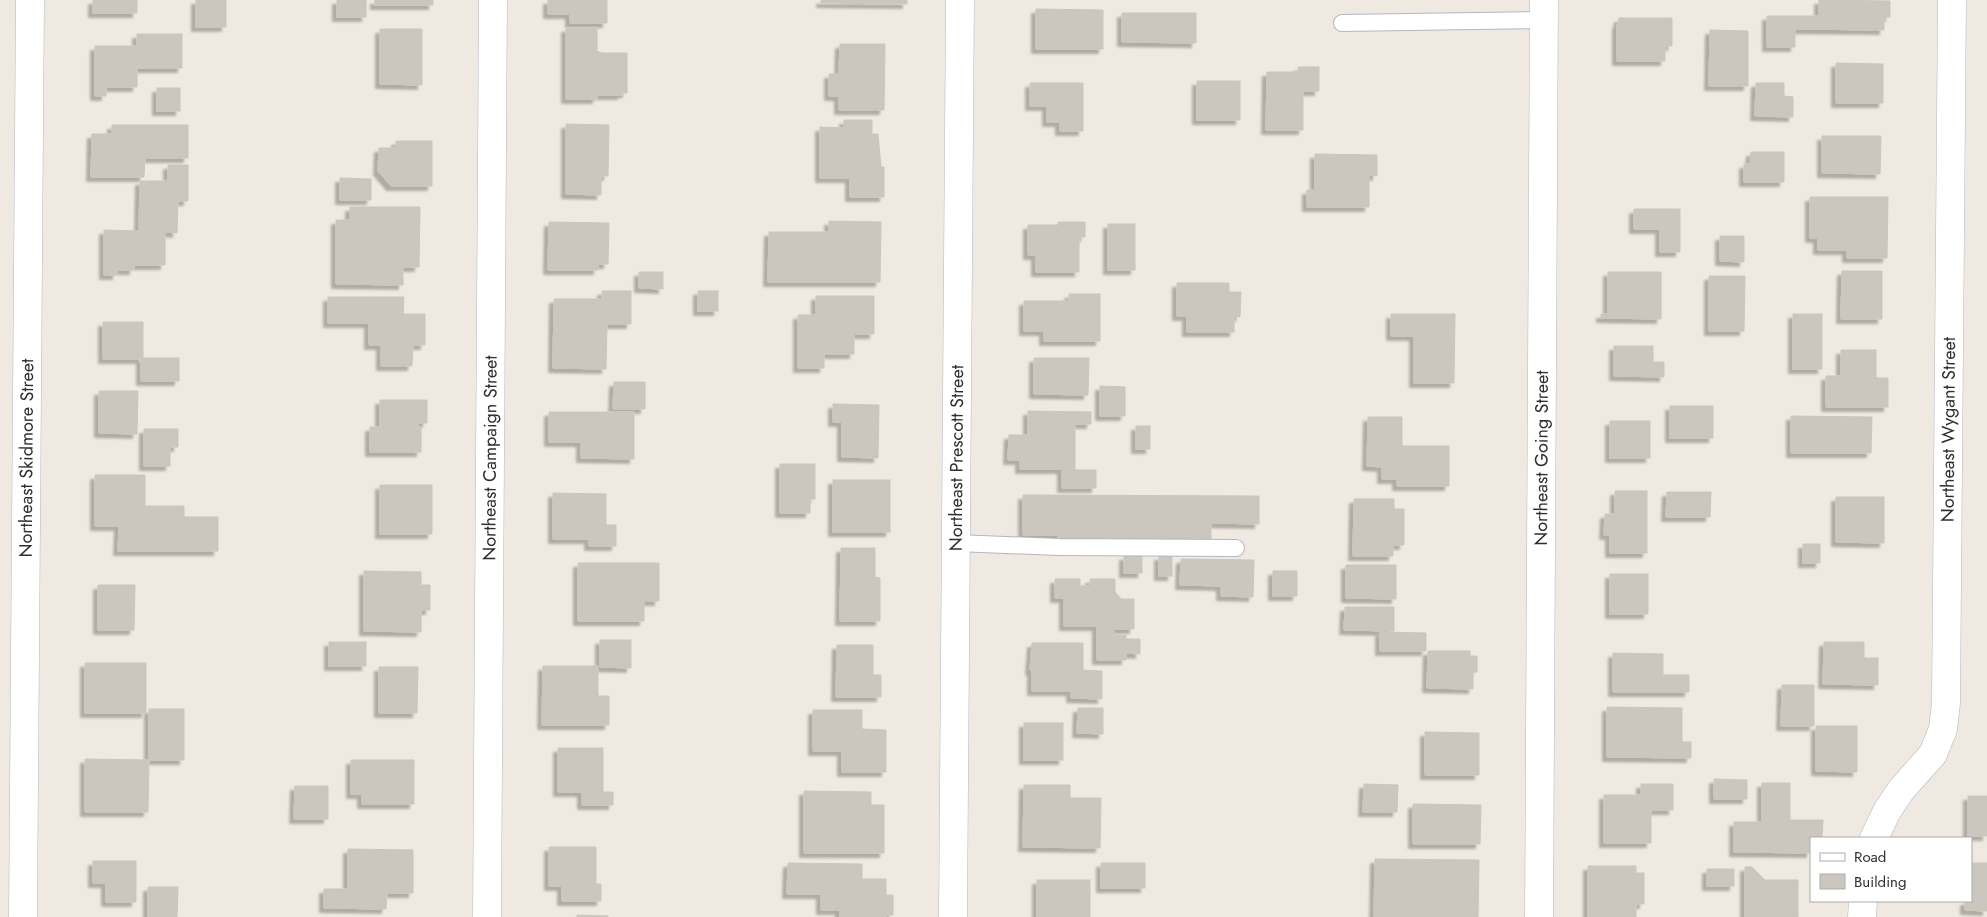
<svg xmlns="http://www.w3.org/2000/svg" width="1987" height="917" font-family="Jost,sans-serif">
<defs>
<filter id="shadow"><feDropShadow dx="-4.5" dy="4.5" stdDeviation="1" flood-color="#0004"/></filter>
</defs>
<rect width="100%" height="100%" fill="#efe9e1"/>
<!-- building -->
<g fill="#cbc7bf" stroke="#cbc5ba" filter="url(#shadow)">
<rect x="93" y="0" width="44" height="13"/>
<rect x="196" y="0" width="30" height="27"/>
<rect x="337" y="0" width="29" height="17"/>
<rect x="375" y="0" width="58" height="5"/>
<polygon points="548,0 607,0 607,23 570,23 570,14 548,14"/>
<polygon points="821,0 907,0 907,4 821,3"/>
<polygon points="1819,0 1890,1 1890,17 1884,17 1884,30 1795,29 1795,47 1767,47 1767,16 1819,16"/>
<polygon points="1036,9 1103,10 1103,49 1036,49"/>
<polygon points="1122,13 1196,13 1196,43 1122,42"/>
<polygon points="1619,18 1672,18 1672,46 1665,46 1665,61 1617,61 1617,24 1618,24"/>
<polygon points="566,28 597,28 597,51 602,53 627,53 627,93 622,93 622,95 597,95 597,99 566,99"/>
<polygon points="380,29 422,29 422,85 380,84"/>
<polygon points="1710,30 1748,31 1748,86 1709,86"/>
<polygon points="137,34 182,34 182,68 137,68 137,87 106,87 106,96 95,96 95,46 137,46"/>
<polygon points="840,44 885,44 884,110 839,110 839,96 829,96 829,74 839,74"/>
<polygon points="1836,63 1883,64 1883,103 1836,103"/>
<polygon points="1298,67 1319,67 1319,91 1303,91 1303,130 1266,130 1267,72 1298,72"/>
<rect x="1197" y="81" width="43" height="39"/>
<polygon points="1030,83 1083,83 1083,131 1060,131 1060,122 1047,122 1047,106 1030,106"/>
<polygon points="1756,83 1784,83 1784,96 1793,97 1793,117 1755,116"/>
<rect x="157" y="88" width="23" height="23"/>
<polygon points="844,120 872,120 872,134 878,134 881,167 884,167 884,197 850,197 850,178 820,178 820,127 844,128"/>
<polygon points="566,124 609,125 608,176 601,176 601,195 566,194"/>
<polygon points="112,125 188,125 188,158 145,158 144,177 91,177 92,134 112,134"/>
<polygon points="1822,136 1881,136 1880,174 1822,173"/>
<polygon points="396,141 432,141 432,186 391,186 378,171 379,148 396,148"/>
<polygon points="1751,152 1784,152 1784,182 1744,182 1744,164 1750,164"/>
<polygon points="1315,154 1377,155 1377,176 1369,175 1369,207 1307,207 1307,190 1315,190"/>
<polygon points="168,165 188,165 188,201 178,201 177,233 165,232 165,265 134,265 134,270 117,270 117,275 104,275 104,230 139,231 140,181 168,181"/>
<polygon points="340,178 371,179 371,200 340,200"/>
<polygon points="1810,197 1888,197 1887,258 1847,258 1847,250 1818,250 1818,238 1810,238"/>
<polygon points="350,207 420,207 419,267 403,267 403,285 336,284 336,220 350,220"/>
<polygon points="1634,209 1680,209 1680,252 1660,252 1660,229 1634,229"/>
<polygon points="829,221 881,222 880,282 768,282 769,232 829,232"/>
<polygon points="549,222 609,223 608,264 598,264 598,270 548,270"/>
<polygon points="1058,222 1085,222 1085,237 1079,237 1079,272 1036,272 1036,255 1028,255 1028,225 1058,225"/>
<rect x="1108" y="224" width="27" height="46"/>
<polygon points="1720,236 1744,236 1744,262 1720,261"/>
<polygon points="1842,271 1882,271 1882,319 1841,319"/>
<polygon points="639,272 663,272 663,289 639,288"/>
<polygon points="1608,272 1661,272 1661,319 1601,318 1601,314 1608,314"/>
<polygon points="1709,276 1745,276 1744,331 1709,331"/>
<polygon points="1177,283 1229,283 1229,292 1241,292 1240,317 1234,316 1234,332 1187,332 1187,316 1177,316"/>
<polygon points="602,291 631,291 631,324 607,324 606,369 553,368 554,299 602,299"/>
<rect x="698" y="291" width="20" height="20"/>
<polygon points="1069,294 1100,294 1100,341 1044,341 1044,331 1024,331 1024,301 1069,301"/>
<polygon points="816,296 874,296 874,334 854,334 854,354 824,354 824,368 798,368 798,315 816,315"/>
<polygon points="328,297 404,297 403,314 425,314 425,345 413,345 412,366 381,366 381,345 369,345 369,323 328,323"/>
<polygon points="1391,314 1455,314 1454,383 1414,383 1414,336 1391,336"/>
<rect x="1793" y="314" width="29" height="55"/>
<polygon points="103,322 143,322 143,358 179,358 179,381 141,381 141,359 103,359"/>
<polygon points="1614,346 1653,346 1653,362 1664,362 1664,377 1614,376"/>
<polygon points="1841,350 1876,350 1876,378 1888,378 1888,407 1826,407 1826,376 1841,376"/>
<polygon points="1034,358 1089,358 1088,395 1034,394"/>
<polygon points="614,382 645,382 645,409 613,409"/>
<polygon points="1100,386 1125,387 1125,416 1100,416"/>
<polygon points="99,391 138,391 137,434 99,433"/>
<polygon points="380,400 427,400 427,423 418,423 418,427 421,427 421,452 370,452 370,427 380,427"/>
<polygon points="833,404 879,405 878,458 842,457 842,422 833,422"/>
<rect x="1670" y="406" width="43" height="32"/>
<polygon points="1028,411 1091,412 1091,424 1075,424 1075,470 1096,470 1096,488 1062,488 1062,469 1020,469 1020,460 1008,460 1009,435 1028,435"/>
<polygon points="549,412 634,412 634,459 581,458 581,442 549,442"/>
<polygon points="1791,416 1872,417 1871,453 1791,453"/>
<polygon points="1368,417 1402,417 1402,446 1449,446 1449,486 1397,486 1397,479 1382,479 1382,467 1367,466"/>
<rect x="1610" y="421" width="40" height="37"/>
<rect x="1136" y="426" width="14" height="23"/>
<polygon points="144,429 178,429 178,447 170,447 170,466 144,466"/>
<polygon points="780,464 815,464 815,499 810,499 810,513 780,513"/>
<polygon points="95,475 145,475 145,506 184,506 184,517 218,517 218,551 118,551 119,526 95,526"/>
<rect x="833" y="480" width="57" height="52"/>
<rect x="380" y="485" width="52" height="49"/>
<polygon points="1615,491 1647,491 1647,553 1610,553 1610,535 1604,535 1605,514 1615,514"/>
<polygon points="1667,492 1711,492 1710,517 1666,517"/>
<polygon points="553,493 606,494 606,525 616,525 616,546 589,546 589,539 553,539"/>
<polygon points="1023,495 1259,496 1259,524 1211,523 1211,543 1058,542 1058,535 1023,535"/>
<polygon points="1836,497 1884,497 1884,543 1836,542"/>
<polygon points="1354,499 1394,499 1394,509 1404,509 1404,545 1393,545 1393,556 1353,556"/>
<rect x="1803" y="544" width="17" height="19"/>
<polygon points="841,548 875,548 875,577 880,578 880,621 840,621"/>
<rect x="1124" y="556" width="18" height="17"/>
<rect x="1159" y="556" width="13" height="20"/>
<polygon points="1181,559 1254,560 1253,597 1221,596 1221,586 1180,585"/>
<polygon points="578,563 659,563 659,601 644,601 644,621 578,621"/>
<polygon points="1346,565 1396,565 1396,599 1346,598"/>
<polygon points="364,571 421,572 421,585 430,585 430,610 421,610 421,632 364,631"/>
<rect x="1273" y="571" width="24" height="25"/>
<rect x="1610" y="574" width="38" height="40"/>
<polygon points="1055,579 1080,579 1080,586 1090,586 1090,579 1115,579 1115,592 1121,599 1134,599 1134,629 1114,629 1114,635 1126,635 1126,639 1140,639 1140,654 1126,653 1126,660 1097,660 1097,626 1064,626 1064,598 1055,598"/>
<polygon points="98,585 135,585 134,630 98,630"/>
<polygon points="1345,607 1394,607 1394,631 1344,630"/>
<polygon points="1380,632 1426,633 1426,651 1380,651"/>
<polygon points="600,640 631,640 631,668 600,667"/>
<rect x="329" y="642" width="37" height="24"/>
<polygon points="1824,642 1864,642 1864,658 1878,658 1878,685 1823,684"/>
<polygon points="1032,643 1083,643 1083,670 1102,671 1102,699 1071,698 1071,691 1032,691 1032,672 1030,670"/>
<polygon points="837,645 873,645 873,675 881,675 881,697 836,697"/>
<polygon points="1428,651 1470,651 1470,656 1477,656 1477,672 1473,672 1473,689 1427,688"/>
<polygon points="1613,653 1663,654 1663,675 1689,675 1689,692 1613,692"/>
<rect x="85" y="663" width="61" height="50"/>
<polygon points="543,666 598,666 598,696 609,696 609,725 542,725"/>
<polygon points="379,667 418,667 417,713 379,713"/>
<polygon points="1782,685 1814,685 1814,726 1781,726"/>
<polygon points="1607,707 1682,708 1682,742 1691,742 1691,758 1607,757"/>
<polygon points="1078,708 1103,708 1103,734 1077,733"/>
<rect x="149" y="709" width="35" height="51"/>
<polygon points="813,710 862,710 862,729 886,730 886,772 842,772 842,751 813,751"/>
<rect x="1024" y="723" width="39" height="37"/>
<polygon points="1816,726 1857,726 1857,772 1816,771"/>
<polygon points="1425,732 1479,733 1479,775 1425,775"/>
<polygon points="558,748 603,748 603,792 613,792 613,805 582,805 582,792 558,792"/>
<polygon points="85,759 149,760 148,812 85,812"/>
<polygon points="351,760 414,760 414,804 362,804 362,794 351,794"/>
<polygon points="1714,779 1747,780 1747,799 1714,799"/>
<polygon points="1762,783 1790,783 1790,820 1823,820 1822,838 1811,838 1811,853 1734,852 1734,822 1762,822"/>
<polygon points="1364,784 1398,785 1397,812 1363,812"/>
<polygon points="1641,784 1673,784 1673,810 1651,810 1651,843 1604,843 1604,795 1641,795"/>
<polygon points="1024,785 1070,785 1070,798 1101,798 1100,848 1023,847"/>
<polygon points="295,786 328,786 328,819 294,819"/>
<polygon points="804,791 871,792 871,805 884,805 884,853 804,853"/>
<rect x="1968" y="796" width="19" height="40"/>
<polygon points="1413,804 1481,805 1480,844 1413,844"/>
<polygon points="549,847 596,847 596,884 601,884 601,901 562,901 562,886 549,886"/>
<polygon points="348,849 413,850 413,893 387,893 386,909 324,908 324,889 348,889"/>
<polygon points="1375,859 1479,860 1478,917 1374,917"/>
<polygon points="93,861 136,861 136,902 106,902 106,883 93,883"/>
<polygon points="788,863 862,864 862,879 886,879 886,895 893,895 893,915 886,915 886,917 840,917 840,910 821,910 821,894 787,894"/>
<rect x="1101" y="863" width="44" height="25"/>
<polygon points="1971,863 1987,863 1987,911 1965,910 1965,901 1971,901"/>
<polygon points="1588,866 1636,866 1636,873 1644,873 1644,904 1636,904 1636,917 1588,917"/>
<polygon points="1745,867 1752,867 1765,880 1798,880 1798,917 1745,917"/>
<rect x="1707" y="869" width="27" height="17"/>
<rect x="1037" y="880" width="53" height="37"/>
<polygon points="148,887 178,887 177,917 148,917"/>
<polygon points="577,915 608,916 608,917 577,917"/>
</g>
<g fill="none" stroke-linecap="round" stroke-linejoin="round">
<defs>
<g id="service">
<polyline points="1342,23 1544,20"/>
<polyline points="956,543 1059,547 1236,548"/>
</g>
<g id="minor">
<path id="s1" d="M1874 838 1887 811 1901 790 1933 754 1943 729 1946 703 1952 0"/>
<path id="s2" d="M23 917 30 0"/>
<path id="s3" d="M487 917 493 0"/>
<path id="s4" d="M1539 917 1544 0"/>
<polyline points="1862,917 1863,901"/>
</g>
<g id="tertiary">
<path id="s5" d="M953 917 960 0"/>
</g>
</defs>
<!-- service casing -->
<use href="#service" stroke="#b4b7c1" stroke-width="18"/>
<!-- minor casing -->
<use href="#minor" stroke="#b4b7c1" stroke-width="29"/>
<!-- tertiary casing -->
<use href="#tertiary" stroke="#b4b7c1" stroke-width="29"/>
<!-- service -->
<use href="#service" stroke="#fff" stroke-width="16"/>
<!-- minor -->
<use href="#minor" stroke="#fff" stroke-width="28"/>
<!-- tertiary -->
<use href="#tertiary" stroke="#fff" stroke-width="28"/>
</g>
<g text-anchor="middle" stroke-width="4" stroke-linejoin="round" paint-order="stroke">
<!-- street labels -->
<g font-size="18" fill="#2e2e2e" stroke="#fff">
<text dy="6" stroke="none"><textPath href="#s1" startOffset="430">Northeast Wygant Street</textPath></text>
<text dy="6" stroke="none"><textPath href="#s5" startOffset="459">Northeast Prescott Street</textPath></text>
<text dy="6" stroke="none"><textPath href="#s4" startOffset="459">Northeast Going Street</textPath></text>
<text dy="6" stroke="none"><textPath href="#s2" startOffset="459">Northeast Skidmore Street</textPath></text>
<text dy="6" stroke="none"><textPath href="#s3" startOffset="459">Northeast Campaign Street</textPath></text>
</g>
</g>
<!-- legend -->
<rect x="1810" y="837" width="162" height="65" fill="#ffffff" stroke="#ababab"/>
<rect x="1820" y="853" width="25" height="8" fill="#ffffff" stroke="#ababab"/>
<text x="1854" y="862" font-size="15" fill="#2e2e2e">Road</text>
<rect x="1820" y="874" width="25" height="15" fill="#cbc7bf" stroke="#ababab"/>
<text x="1854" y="887" font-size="15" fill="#2e2e2e">Building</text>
</svg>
